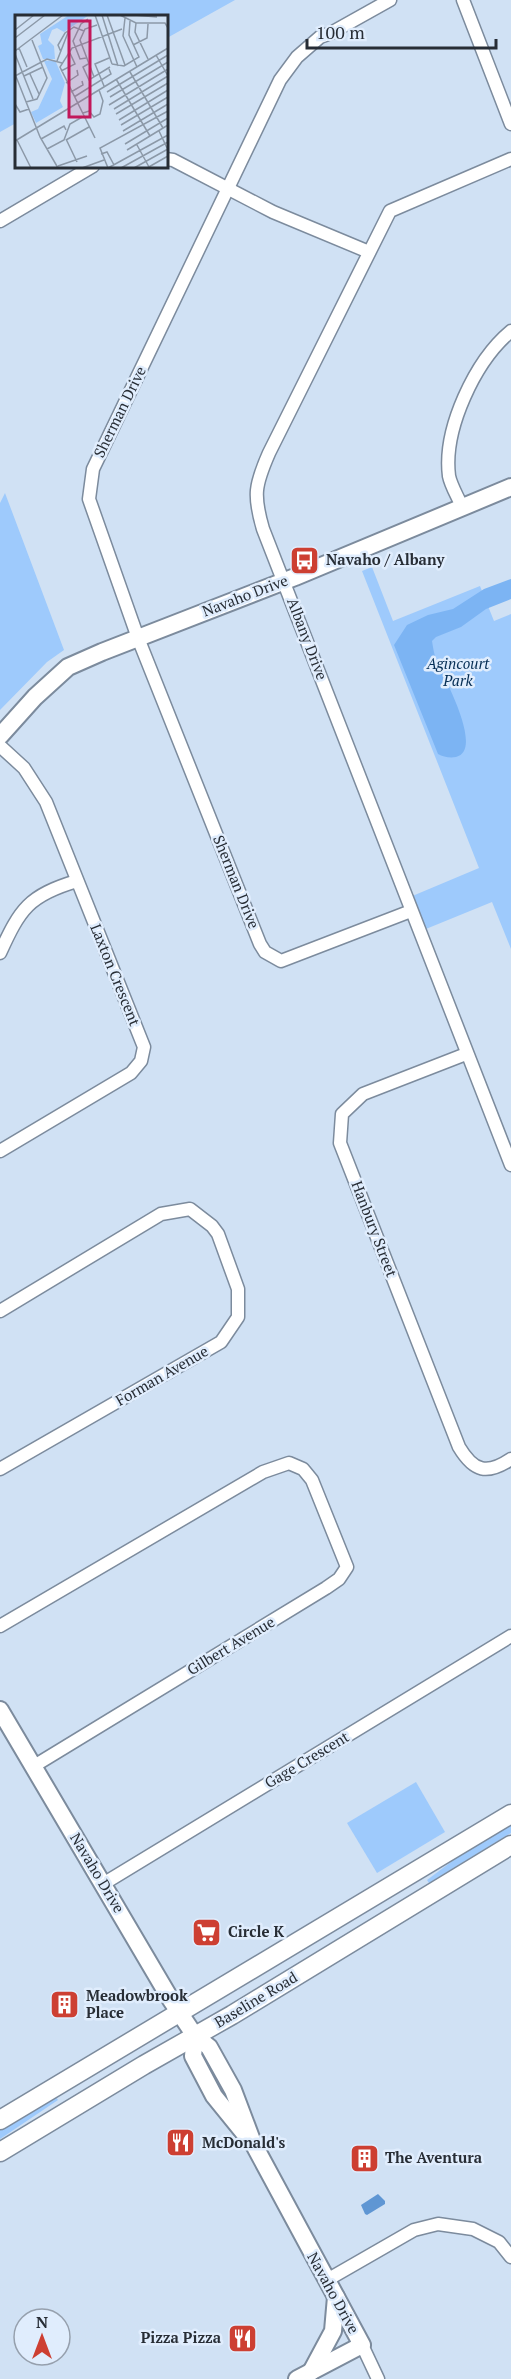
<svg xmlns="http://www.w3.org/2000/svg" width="511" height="2379" font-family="'PT Serif',serif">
<rect width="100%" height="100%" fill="#d0e1f4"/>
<!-- green -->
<g fill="#9ecafc">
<polygon points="0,0 235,0 167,38 166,16 16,16 16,123 0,132"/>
<polygon points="5,493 64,650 47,662 0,710 0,503"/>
<polygon points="372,567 393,621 480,586 494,621 511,614 511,949 492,902 421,931 410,897 479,868 362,571"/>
<polygon points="416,1782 445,1832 377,1873 347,1823"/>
<polygon points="511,1824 511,1833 429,1883 427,1880 463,1853"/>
<polygon points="56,2097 58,2100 0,2139 0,2130"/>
</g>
<!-- forest -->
<path fill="#7cb4f3" d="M511 579V599L486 609 461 627 436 637 432 641C433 647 434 654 436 659 442 674 485 750 456 757 450 758 443 757 438 754L394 645 407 625 428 615 453 609 484 589Z"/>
<!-- water -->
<polygon fill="#5f96d3" points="378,2194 385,2201 385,2204 367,2215 365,2214 361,2205"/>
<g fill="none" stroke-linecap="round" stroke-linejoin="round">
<defs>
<g id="street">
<polyline points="390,0 331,33 320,37 297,57 280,80 93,469 89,499 138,638 260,944 265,952 281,961 411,911"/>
<polyline points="463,0 511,124"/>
<polyline points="166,159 173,160 273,212 369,252"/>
<path d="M511 159 390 211 269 453C255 485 253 495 263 529L511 1165"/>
<polyline points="0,221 93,166"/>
<path d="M462 507C458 497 451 486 449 476 443 429 475 361 511 331"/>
<polyline points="0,746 24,768 46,802 144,1047 141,1061 131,1073 0,1151"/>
<path d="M0 953C20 909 29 895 77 881"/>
<path d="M466 1054 363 1094 342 1114 340 1143 459 1447C474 1472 487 1475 511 1459"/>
<polyline points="0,1311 161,1214 190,1209 212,1226 218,1234 238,1289 238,1317 221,1342 0,1469"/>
<polyline points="0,1626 263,1472 289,1463 303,1469 312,1480 347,1567 339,1579 326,1588 34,1766"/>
<polyline points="103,1884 511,1636"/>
<polyline points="327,2280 414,2230 438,2224 473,2229 499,2242 511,2257"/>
<polyline points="362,2345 378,2379"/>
</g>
<g id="secondary">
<polyline points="0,736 35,697 68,667 102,652 295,577 511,487"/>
<polyline points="0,1710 171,2000 195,2036 209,2047 233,2090 253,2143 362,2345 297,2379"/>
<polyline points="195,2036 193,2056 214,2096 244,2133"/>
<polyline points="311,2372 333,2331 336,2297"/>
</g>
<g id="primary">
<polyline points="0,2120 511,1814"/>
<polyline points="0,2152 144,2065 232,2015 511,1845"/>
</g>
</defs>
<!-- street casing -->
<use href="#street" stroke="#7c8b9d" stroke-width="15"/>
<!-- secondary casing -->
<use href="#secondary" stroke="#7c8b9d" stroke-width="20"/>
<!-- primary casing -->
<use href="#primary" stroke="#7c8b9d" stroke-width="21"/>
<!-- street -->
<use href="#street" stroke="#fff" stroke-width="12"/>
<!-- secondary -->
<use href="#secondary" stroke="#fff" stroke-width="16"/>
<!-- primary -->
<use href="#primary" stroke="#fff" stroke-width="18"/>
</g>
<!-- icons -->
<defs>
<symbol id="bus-square" viewBox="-11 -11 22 22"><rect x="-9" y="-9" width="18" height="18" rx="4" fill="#cd3f32" stroke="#e0edfd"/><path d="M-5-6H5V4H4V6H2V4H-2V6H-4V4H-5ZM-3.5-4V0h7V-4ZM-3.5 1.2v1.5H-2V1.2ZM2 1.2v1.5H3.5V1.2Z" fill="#fff"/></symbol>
<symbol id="supermarket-square" viewBox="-11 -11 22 22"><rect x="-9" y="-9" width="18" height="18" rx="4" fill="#cd3f32" stroke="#e0edfd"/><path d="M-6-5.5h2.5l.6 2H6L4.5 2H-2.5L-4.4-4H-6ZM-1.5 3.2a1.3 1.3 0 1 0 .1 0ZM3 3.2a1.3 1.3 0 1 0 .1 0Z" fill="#fff"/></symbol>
<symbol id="building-square" viewBox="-11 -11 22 22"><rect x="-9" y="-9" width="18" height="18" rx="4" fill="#cd3f32" stroke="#e0edfd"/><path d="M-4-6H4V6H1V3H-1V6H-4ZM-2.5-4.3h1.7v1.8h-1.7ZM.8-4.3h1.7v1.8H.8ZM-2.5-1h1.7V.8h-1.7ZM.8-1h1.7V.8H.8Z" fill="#fff"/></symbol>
<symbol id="restaurant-square" viewBox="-11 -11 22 22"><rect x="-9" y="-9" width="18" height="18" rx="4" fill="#cd3f32" stroke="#e0edfd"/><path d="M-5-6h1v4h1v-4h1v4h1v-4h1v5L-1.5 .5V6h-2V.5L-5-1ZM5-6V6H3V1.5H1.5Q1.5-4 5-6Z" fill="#fff"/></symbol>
</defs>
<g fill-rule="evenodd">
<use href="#bus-square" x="288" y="544" width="33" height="33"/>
<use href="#supermarket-square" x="190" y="1916" width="33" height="33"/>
<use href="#building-square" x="48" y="1988" width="33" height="33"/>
<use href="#restaurant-square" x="164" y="2126" width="33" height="33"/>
<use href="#building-square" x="348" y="2142" width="33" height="33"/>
<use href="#restaurant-square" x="226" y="2322" width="33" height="33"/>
</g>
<g text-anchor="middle" stroke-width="5" stroke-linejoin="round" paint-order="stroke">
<!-- street labels -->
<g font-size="15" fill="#272d35" stroke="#e0edfd">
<text transform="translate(120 412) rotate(-64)" y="5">Sherman Drive</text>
<text transform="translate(245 596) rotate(-21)" y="5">Navaho Drive</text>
<text transform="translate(307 639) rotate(69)" y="5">Albany Drive</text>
<text transform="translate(236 882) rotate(68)" y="5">Sherman Drive</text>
<text transform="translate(115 975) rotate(68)" y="5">Laxton Crescent</text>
<text transform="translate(374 1229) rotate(69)" y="5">Hanbury Street</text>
<text transform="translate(162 1376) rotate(-30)" y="5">Forman Avenue</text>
<text transform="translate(231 1646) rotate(-31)" y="5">Gilbert Avenue</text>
<text transform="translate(307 1760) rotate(-31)" y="5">Gage Crescent</text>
<text transform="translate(97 1873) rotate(59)" y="5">Navaho Drive</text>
<text transform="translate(256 2000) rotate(-31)" y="5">Baseline Road</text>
<text transform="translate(333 2293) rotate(61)" y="5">Navaho Drive</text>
</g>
<!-- poi labels -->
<g font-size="15" font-weight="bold" fill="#272d35" stroke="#e0edfd" text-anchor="start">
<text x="326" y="565">Navaho / Albany</text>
<text x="228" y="1937">Circle K</text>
<text x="86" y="2001">Meadowbrook<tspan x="86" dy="17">Place</tspan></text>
<text x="202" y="2148">McDonald's</text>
<text x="385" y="2163">The Aventura</text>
<text x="221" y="2343" text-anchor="end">Pizza Pizza</text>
</g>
<!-- park labels -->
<g font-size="15" font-style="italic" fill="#052e55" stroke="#e0edfd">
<text x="458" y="669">Agincourt<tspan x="458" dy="17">Park</tspan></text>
</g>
</g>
<!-- overview -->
<g transform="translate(15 15)">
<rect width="153" height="153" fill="#d0e1f4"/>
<path d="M54 0H74L49 17 42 13 37 15 33 25 39 31 40 44H28L23 31 27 29 25 19ZM40 45 50 68 45 86 48 92 21 108 16 97 23 94 37 64 29 46Z" fill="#9ecafc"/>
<path fill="none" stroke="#8c99a8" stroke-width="1.5" d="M80 0 97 49M87 0 103 51M92 0 110 50M105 0 121 8H150L153 13M119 0 142 2M110 3 108 21 122 52M121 8 120 17 133 44M0 15 19 0M0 23 30 0M118 30 132 23 133 9M4 33 12 52M0 36 48 0M46 37 43 30 50 18 59 12 69 16M0 39 18 84M141 40 153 61M71 43 65 44 58 26 66 9 73 4M42 46 54 15M73 49 68 52 74 65 95 52M97 49 109 51 124 42 114 20 115 6M46 56 60 49 54 36M115 57 148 113M0 59 25 122 43 153M15 59 24 79M0 61 32 44 47 48M9 61 28 52M79 62 65 25 70 14 82 10M101 64 135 121M51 68 63 60 62 55M89 71 80 49 94 43M56 77 68 70 67 66M92 77 153 40M59 82 96 59 94 54M95 82 153 47M11 87 22 84 32 63 17 25M0 89 5 97 14 94M94 90 153 54M99 94 153 61M68 98 74 96 79 102 85 99 88 86 84 75M101 99 153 68M104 105 153 75M106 110 153 82M108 116 153 89M144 116 153 135M80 123 45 52 57 33 107 14M26 124 49 111 51 115M51 124 62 147M2 125 16 153M51 125 74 112M0 126 153 33M110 129 153 103M122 130 134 152M32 134 49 125 55 109 69 101M112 135 153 110M86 139 92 137 99 150M43 151 72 141M67 153 89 145M93 153 85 133 153 96M93 153 153 120M106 153 153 127M119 153 153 134M132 153 153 141"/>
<path fill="#c2185b" fill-opacity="0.15" stroke="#c2185b" stroke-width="3" d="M54 6H75V102H54Z"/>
<rect width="153" height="153" fill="none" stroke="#272d35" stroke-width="3"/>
</g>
<!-- north arrow -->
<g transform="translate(42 2337)"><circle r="28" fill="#e0edfd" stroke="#96a0ad" stroke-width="1.5"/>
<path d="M0-4.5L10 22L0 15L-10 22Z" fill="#cd3f32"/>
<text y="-9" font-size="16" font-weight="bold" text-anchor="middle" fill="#272d35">N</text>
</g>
<!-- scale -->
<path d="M307 39v9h189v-9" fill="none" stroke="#272d35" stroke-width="3"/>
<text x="316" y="39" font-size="18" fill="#272d35" stroke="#e0edfd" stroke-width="4.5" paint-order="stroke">100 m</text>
</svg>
